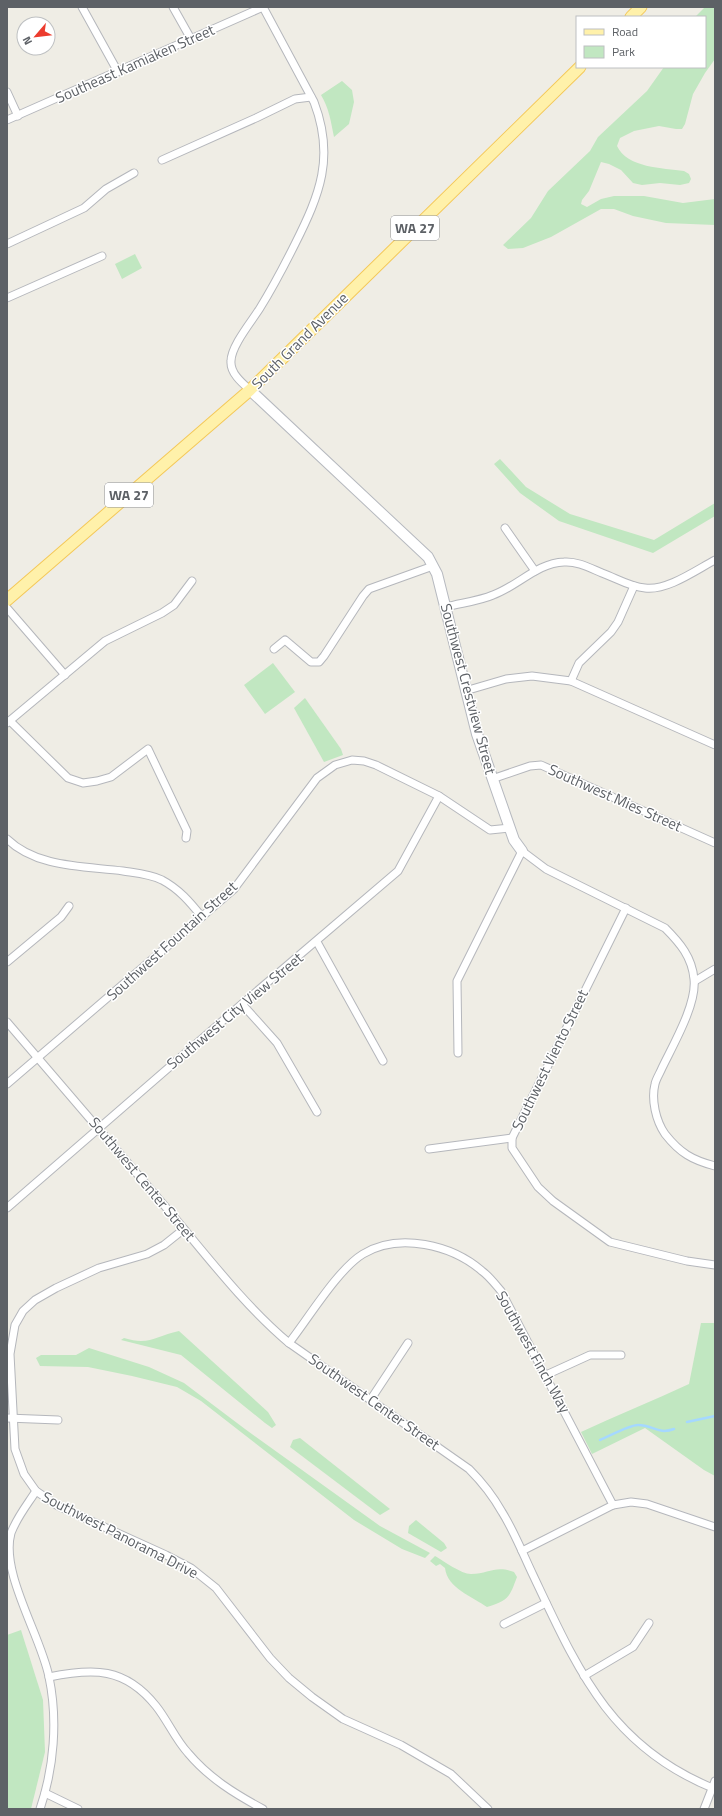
<svg xmlns="http://www.w3.org/2000/svg" width="722" height="1816" font-family="'Titillium Web',sans-serif">
<rect width="100%" height="100%" fill="#efede5"/>
<!-- green -->
<g fill="#c1e7c1">
<path d="M705 7H715V59L705 73 693 94 685 124 682 129H676L659 126 634 131 620 138 617 146C627 168 663 168 684 171L689 174 691 179 689 183 680 185 660 183 642 185 633 183 621 170 609 164 601 162 589 191 582 200 581 204 587 207 601 199 614 196H644L683 203 715 199V225L666 223 633 216 614 209H601L551 237 523 248 508 249 503 245 531 218 548 191 590 151 598 137 647 91 664 67H705V17H695Z"/>
<path d="M342 81 352 90 354 102 349 124 334 137C331 122 329 108 321 95Z"/>
<polygon points="135,254 142,268 122,279 115,264"/>
<polygon points="500,459 526,487 570,514 654,540 715,503 715,516 653,553 559,521 520,493 494,464"/>
<polygon points="273,663 295,692 265,714 244,685"/>
<polygon points="305,698 341,749 343,755 324,762 294,708"/>
<path d="M701 1323H715V1476L704 1470 645 1428 592 1454 581 1432C617 1415 653 1401 689 1384Z"/>
<path d="M179 1331 268 1412 276 1425 272 1428 265 1423 181 1355 121 1340 124 1338C149 1346 156 1336 179 1331Z"/>
<polygon points="89,1348 149,1367 184,1383 245,1429 380,1526 430,1553 425,1558 402,1549 354,1520 201,1401 177,1387 132,1376 88,1367 40,1366 36,1358 41,1355 76,1355"/>
<polygon points="300,1438 390,1509 380,1515 290,1447 293,1440"/>
<polygon points="416,1520 444,1543 447,1548 441,1552 408,1533 409,1526"/>
<path d="M435 1556C444 1561 461 1574 471 1574 489 1574 495 1565 514 1572L517 1577C509 1598 509 1600 487 1607 473 1597 447 1588 445 1568L440 1564 436 1566 430 1561Z"/>
<polygon points="21,1630 43,1700 45,1752 31,1809 7,1809 7,1635"/>
</g>
<g fill="none" stroke-linecap="round" stroke-linejoin="round">
<!-- stream -->
<g stroke="#a5d8ff" stroke-width="2.5">
<polyline points="687,1422 715,1416"/>
<path d="M600 1440C610 1436 629 1425 638 1425 653 1425 658 1435 674 1429"/>
</g>
<defs>
<g id="street">
<polyline points="82,7 118,72"/>
<polyline points="173,7 191,39"/>
<polyline points="7,92 18,116"/>
<polyline points="7,120 263,7"/>
<polyline points="162,160 256,118 295,99 311,97"/>
<polyline points="7,244 84,208 106,189 134,173"/>
<polyline points="7,298 102,256"/>
<path d="M250 390C242 383 230 373 231 361 231 346 252 321 260 308 273 287 284 266 295 244 320 194 335 157 314 102L263 7"/>
<polyline points="505,528 535,571"/>
<path d="M446 607C461 603 479 601 493 595 518 586 537 563 564 562 577 561 590 568 602 573 616 578 630 587 645 588 667 591 696 570 715 560"/>
<polyline points="7,608 65,675"/>
<polyline points="274,649 285,640 311,662 319,662 324,656 363,596 369,589 433,566"/>
<polyline points="571,681 579,663 611,632 618,622 634,586"/>
<polyline points="465,691 506,679 532,676 571,681 715,745"/>
<polyline points="10,721 68,778 83,783 97,781 111,777 148,749 187,831 186,838"/>
<polyline points="7,723 105,641 162,613 174,605 192,581"/>
<polyline points="492,779 530,766 541,765 715,843"/>
<path d="M7 839C37 868 84 866 123 871 136 873 150 874 162 880 179 889 190 902 202 917"/>
<polyline points="626,908 512,1138 512,1148 538,1187 553,1201 610,1242 687,1261 715,1265"/>
<polyline points="317,942 383,1061"/>
<polyline points="7,962 61,917 69,906"/>
<polyline points="695,981 715,969"/>
<polyline points="242,1004 277,1043 317,1112"/>
<path d="M7 1022C61 1085 115 1148 169 1211 207 1256 244 1305 289 1343L469 1469C482 1482 493 1496 502 1512 514 1531 523 1554 533 1575 578 1670 610 1747 715 1789"/>
<path d="M458 1053 457 981 522 851 546 869 665 928C680 943 692 957 694 979 697 1004 673 1045 662 1068 660 1073 656 1079 655 1084 651 1100 656 1121 665 1134 680 1153 692 1160 715 1166"/>
<polyline points="7,1084 234,889 317,778 335,765 352,760 364,761 376,765 439,796 490,830 510,828"/>
<polyline points="429,1149 512,1138"/>
<polyline points="7,1208 242,1004 398,871 439,796"/>
<polyline points="184,1229 164,1245 147,1254 99,1268 56,1288 35,1300 23,1311 15,1325 10,1354 15,1449 24,1474 36,1491 58,1506 166,1555 191,1568 216,1588 270,1658 289,1678 312,1697 343,1719 401,1745 451,1774 488,1809"/>
<path d="M289 1343C308 1319 338 1269 363 1254 399 1232 452 1245 482 1271 489 1276 495 1284 501 1291L613 1505"/>
<polyline points="546,1375 590,1355 621,1355"/>
<polyline points="371,1399 408,1343"/>
<polyline points="7,1418 58,1420"/>
<path d="M36 1491C27 1505 17 1517 11 1533 0 1573 41 1636 49 1677 58 1720 54 1768 40 1809"/>
<polyline points="522,1551 613,1505 631,1502 647,1504 715,1527"/>
<polyline points="504,1624 546,1603"/>
<polyline points="584,1676 633,1647 649,1623"/>
<path d="M49 1677C93 1668 125 1667 156 1706 168 1721 175 1739 188 1753 209 1778 235 1794 263 1809"/>
<polyline points="45,1793 78,1809"/>
<polyline points="704,1809 715,1781"/>
</g>
<polyline id="secondary" points="250,390 428,557 437,574 477,734 514,840 522,851"/>
<g id="primary">
<polyline points="631,17 641,7"/>
<polyline points="7,600 250,390 580,67"/>
</g>
</defs>
<!-- street casing -->
<use href="#street" stroke="#b5b7bc" stroke-width="9"/>
<!-- secondary casing -->
<use href="#secondary" stroke="#b6b9bf" stroke-width="12"/>
<!-- primary casing -->
<use href="#primary" stroke="#f4c859" stroke-width="13"/>
<!-- street -->
<use href="#street" stroke="#fff" stroke-width="7"/>
<!-- secondary -->
<use href="#secondary" stroke="#fff" stroke-width="10"/>
<!-- primary -->
<use href="#primary" stroke="#fff1aa" stroke-width="11"/>
</g>
<g text-anchor="middle" stroke-width="3" stroke-linejoin="round" paint-order="stroke">
<!-- shield labels -->
<g fill="#fff" stroke="#8e9094" stroke-width="1">
<rect x="391" y="216" width="48" height="24" rx="3"/>
<rect x="105" y="483" width="48" height="24" rx="3"/>
</g>
<g font-size="14" font-weight="bold" fill="#5d6166">
<text x="415" y="233">WA 27</text>
<text x="129" y="500">WA 27</text>
</g>
<!-- street labels -->
<g font-size="15" fill="#5d6166" stroke="#fff">
<text transform="translate(135 64) rotate(-24)" y="5">Southeast Kamiaken Street</text>
<text transform="translate(300 341) rotate(-45)" y="5">South Grand Avenue</text>
<text transform="translate(468 689) rotate(75)" y="5">Southwest Crestview Street</text>
<text transform="translate(615 798) rotate(24)" y="5">Southwest Mies Street</text>
<text transform="translate(172 941) rotate(-42)" y="5">Southwest Fountain Street</text>
<text transform="translate(235 1011) rotate(-40)" y="5">Southwest City View Street</text>
<text transform="translate(550 1060) rotate(-64)" y="5">Southwest Viento Street</text>
<text transform="translate(142 1179) rotate(50)" y="5">Southwest Center Street</text>
<text transform="translate(533 1352) rotate(61)" y="5">Southwest Finch Way</text>
<text transform="translate(374 1402) rotate(35)" y="5">Southwest Center Street</text>
<text transform="translate(120 1535) rotate(27)" y="5">Southwest Panorama Drive</text>
</g>
</g>
<!-- border -->
<rect width="722" height="1816" fill="none" stroke="#5d6166" stroke-width="16"/>
<!-- legend -->
<rect x="576" y="16" width="130" height="52" fill="#ffffff" stroke="#bec0c2"/>
<rect x="584" y="29" width="20" height="6" fill="#fff1aa" stroke="#bec0c2"/>
<text x="612" y="36" font-size="12" fill="#5d6166">Road</text>
<rect x="584" y="46" width="20" height="12" fill="#c1e7c1" stroke="#bec0c2"/>
<text x="612" y="56" font-size="12" fill="#5d6166">Park</text>
<!-- north arrow -->
<g transform="translate(36 36) rotate(242)"><circle r="19" fill="#ffffff" stroke="#bec0c2"/>
<path d="M0-3L7 15L0 10L-7 15Z" fill="#ec3c2e"/>
<text y="-6" font-size="11" font-weight="bold" text-anchor="middle" fill="#5d6166">N</text>
</g>
</svg>
